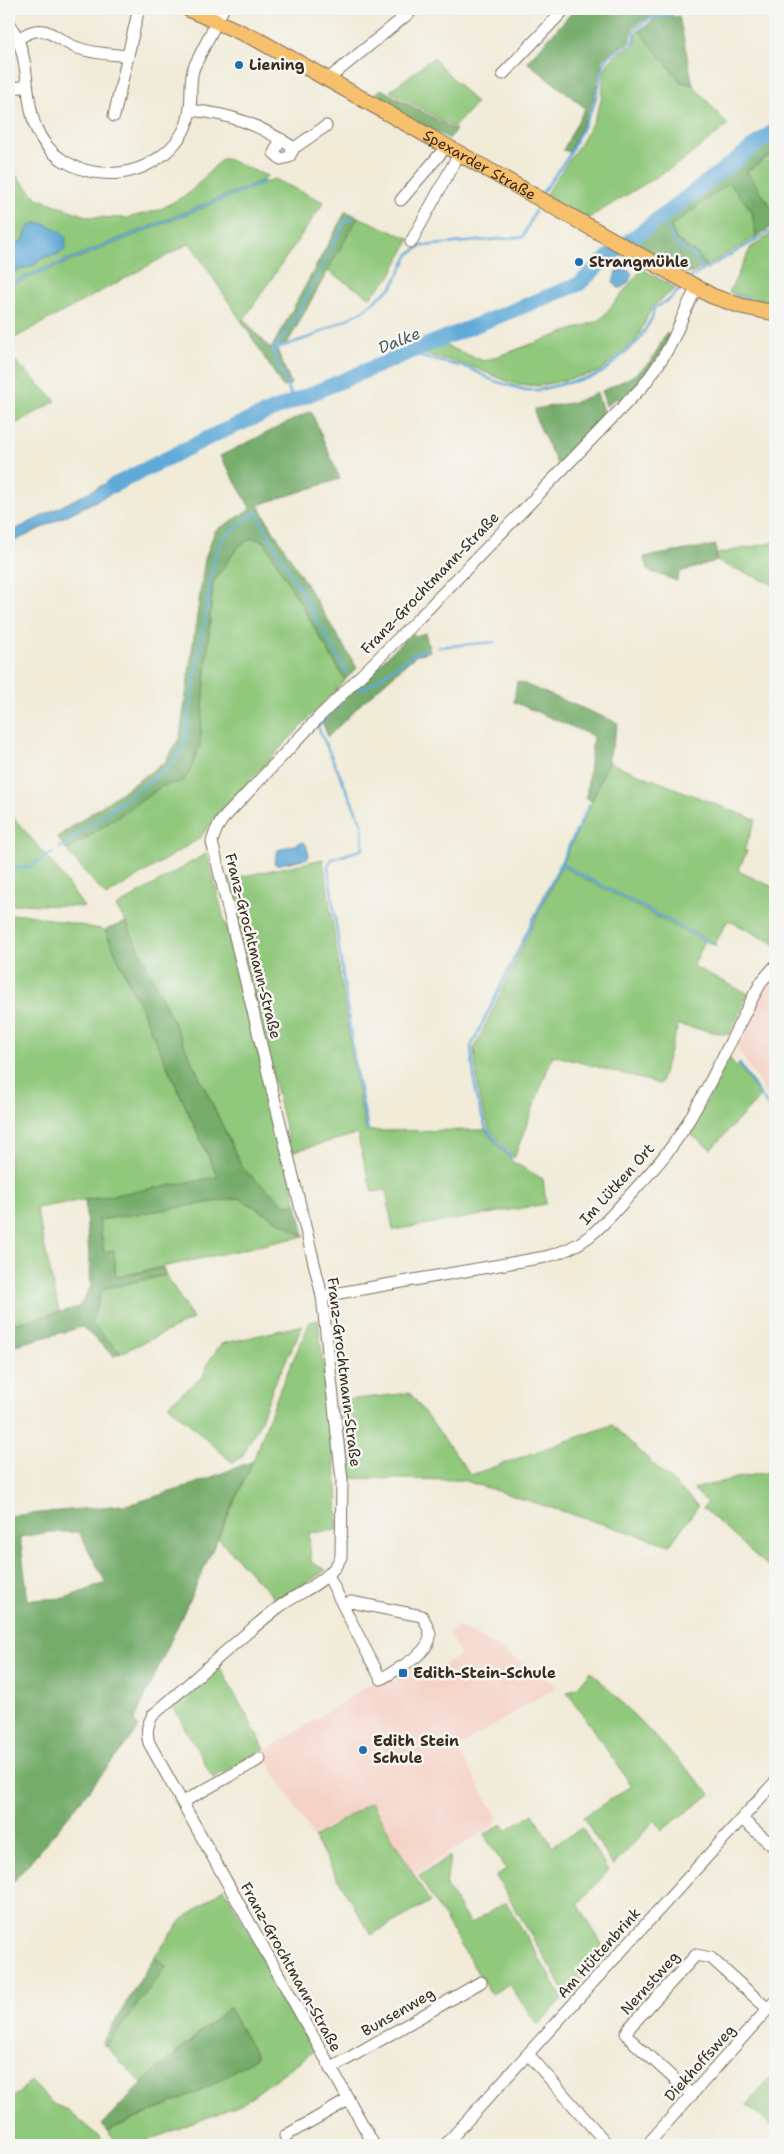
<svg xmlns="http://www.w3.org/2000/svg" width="784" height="2154" font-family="'Shantell Sans',sans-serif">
<rect width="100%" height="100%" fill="#f6f6f2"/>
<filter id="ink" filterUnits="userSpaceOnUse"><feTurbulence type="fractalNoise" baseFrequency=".02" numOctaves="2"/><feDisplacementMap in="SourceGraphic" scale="10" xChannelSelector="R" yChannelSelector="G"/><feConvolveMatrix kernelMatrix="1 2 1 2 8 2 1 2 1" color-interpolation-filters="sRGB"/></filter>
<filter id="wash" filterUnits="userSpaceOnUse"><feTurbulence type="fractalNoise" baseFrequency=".0096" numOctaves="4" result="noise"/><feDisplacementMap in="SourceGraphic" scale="20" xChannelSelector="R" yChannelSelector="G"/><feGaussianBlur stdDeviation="1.12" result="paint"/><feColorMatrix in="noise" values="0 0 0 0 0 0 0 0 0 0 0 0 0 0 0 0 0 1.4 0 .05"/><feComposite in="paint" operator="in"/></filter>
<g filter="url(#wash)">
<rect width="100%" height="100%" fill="#f1ebd8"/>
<!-- built -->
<g fill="#f6d1c5">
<polygon points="775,974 775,1087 769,1100 735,1044 767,983"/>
<polygon points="459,1627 487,1641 557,1686 457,1748 497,1817 494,1825 414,1875 371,1802 313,1837 263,1753 376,1680 379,1685 389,1680 394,1681 416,1666 424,1678 461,1654 448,1634"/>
</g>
<!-- green -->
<g fill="#90c87b" stroke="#66794c">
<path d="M639 30 681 82 693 85 728 125 684 160 587 219 545 196C562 167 585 142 598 110 604 96 601 78 607 65 612 55 627 50 635 45L636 36Z"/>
<polygon points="433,58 476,103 454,127 390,91"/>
<polygon points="775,151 775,213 747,172"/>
<polygon points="222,159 227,159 267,176 264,180 9,283 9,273 34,265 44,257 56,255 65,250 25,236 23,241 9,247 9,168 37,198 89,217 127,218 159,210 188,194"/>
<polygon points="274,179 324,202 242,322 190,243 9,341 9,286"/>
<polygon points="729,183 752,211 756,237 706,266 699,255 676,239 671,226"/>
<polygon points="358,217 410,239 389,278 370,297 327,271"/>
<polygon points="775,232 775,303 729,293 751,247"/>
<polygon points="642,269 676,288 652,307 637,339 600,371 591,374 539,386 514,384 470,366 419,353 438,343 484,361 600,320"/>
<polygon points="9,355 56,401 9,428"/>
<polygon points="252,538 264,541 345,680 219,813 200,838 106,896 67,851 163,785 183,781 200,745 213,582 239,546"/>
<polygon points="775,542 775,585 716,561 717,554"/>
<polygon points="608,762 756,820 744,850 747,851 738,871 775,888 775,944 728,920 715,944 562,864 592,801"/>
<polygon points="9,812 56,868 84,907 22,904 9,905"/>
<polygon points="207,853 297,1204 285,1205 243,1169 126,922 116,907"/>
<polygon points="323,859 353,1065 366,1131 485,1130 513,1162 543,1179 546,1204 393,1230 386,1190 372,1192 357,1134 291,1152 226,880"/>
<polygon points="561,866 705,942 693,966 748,994 729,1035 678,1025 660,1084 553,1055 514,1158 489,1129 479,1097 474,1049"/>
<polygon points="24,914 105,930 218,1178 36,1208 59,1312 9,1325 9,915"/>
<polygon points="729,1057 735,1067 739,1065 760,1097 711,1149 690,1134"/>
<polygon points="239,1198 304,1236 116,1277 114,1250 104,1252 99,1220"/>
<polygon points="166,1275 193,1319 121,1353 91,1323 102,1289"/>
<polygon points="318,1320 337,1485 338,1530 309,1533 311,1562 326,1570 278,1602 218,1538 253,1461 280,1389 310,1322"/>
<polygon points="303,1325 273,1387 260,1422 242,1457 232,1462 168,1405 203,1376 211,1358 221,1344"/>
<polygon points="410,1393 471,1475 612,1425 698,1506 670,1545 462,1480 347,1478 338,1401"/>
<polygon points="775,1471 775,1573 703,1508 707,1502 693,1489 737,1478"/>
<polygon points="218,1664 265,1749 213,1778 172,1705"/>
<polygon points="591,1671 711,1794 662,1830 655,1820 613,1866 583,1817 632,1786 567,1692 578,1687"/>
<polygon points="371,1802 430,1902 371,1935 314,1838"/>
<polygon points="533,1814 552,1846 582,1828 608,1871 578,1904 606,1951 566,1994 496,1876 506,1869 484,1835 502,1824 506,1830"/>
<polygon points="450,1856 446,1886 470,1924 506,1902 563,1999 539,2024 536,2023 509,1984 492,1994 490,1993 419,1876"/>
<polygon points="224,1888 315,2050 240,2105 136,2145 119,2145 107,2131 208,2087 228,2008 142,2083 106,2047 166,1966 154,1957 182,1920"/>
<polygon points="775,2073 775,2129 747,2105"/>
<polygon points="31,2081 52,2103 67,2110 109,2145 9,2145 9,2102"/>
</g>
<!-- forest -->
<g fill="#74ac6b" stroke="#586b44" fill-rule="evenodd">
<path d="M575 9H672L670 13C652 16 647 15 633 28L630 42 608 54 603 60 592 104 569 152 563 150 585 108 527 62Z"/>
<polygon points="679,16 693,85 681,82 639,30 655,19"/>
<polygon points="381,89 456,130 449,139 372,97"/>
<polygon points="775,137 775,151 747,172 775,213 775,225 756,237 752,211 729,183 671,226 676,239 699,255 706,266 691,274 635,245"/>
<polygon points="346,211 358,217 288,342 276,347 291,384 283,387 242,322 243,319 271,349"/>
<path d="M666 333 671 336C656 362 642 380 621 402L616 398 606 406 602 391C618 383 638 376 650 361 657 354 661 342 666 333Z"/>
<polygon points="597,393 605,418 558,466 536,419 535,409 575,402"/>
<polygon points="311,411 340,479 258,505 357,668 345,680 264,541 252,538 239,546 213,582 200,745 189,773 183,781 163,786 67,851 57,837 165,762 180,737 205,558 215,531 251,509 220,456"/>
<polygon points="716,545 716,561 680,572 677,581 649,571 644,557"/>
<polygon points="412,632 416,636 425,633 430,651 415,656 363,702 328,737 322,721"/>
<polygon points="517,681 618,723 608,762 592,801 586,799 593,736 514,702"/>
<polygon points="126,922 243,1169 285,1205 297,1204 304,1236 239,1198 99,1220 104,1252 114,1250 116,1277 163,1268 166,1275 102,1289 91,1323 121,1353 114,1356 82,1327 9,1347 9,1325 79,1307 91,1286 85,1200 218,1177 105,930"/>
<path d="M253 1461 134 1721 139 1728 65 1820 9 1887V1516L131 1504 186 1487ZM49 1532H79L106 1583 65 1598 28 1600 20 1537Z"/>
<polygon points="154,1957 166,1966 106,2047 102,2043"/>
<polygon points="229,2008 257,2057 208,2087 107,2131 102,2125 142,2083"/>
</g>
<!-- water -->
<g fill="#61aad8" stroke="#4e6a7b">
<path d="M35 223C48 223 58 229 66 238L65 250 56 255 44 257 34 265 9 273V247L23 241 28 228Z"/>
<polygon points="623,269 630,271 632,274 628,283 621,288 618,288 613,282 616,272"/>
<polygon points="126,473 132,483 9,544 9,533"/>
<polygon points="303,842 306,844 309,855 308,858 276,865 274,863 278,850"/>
</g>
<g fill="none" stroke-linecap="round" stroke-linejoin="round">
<!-- stream -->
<g stroke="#61aad8" stroke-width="2.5">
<path d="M542 193 568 157 594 105 605 62 609 56 634 43 635 30C652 14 652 19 672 15L674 9"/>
<polyline points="661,217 676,244 695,257 703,270"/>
<polyline points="690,278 775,229"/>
<polyline points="9,284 264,182"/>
<polyline points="735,296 749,300"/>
<polyline points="757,302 775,305"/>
<polyline points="273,351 297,315 345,221 353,218"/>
<polyline points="411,352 425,358 469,368 494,381 525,390 538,390 592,377 603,372 639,340 652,318 654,308 669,300 683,286"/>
<polyline points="294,402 273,351 281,347 313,336 361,312 392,287 409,254 421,246 523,237 535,211"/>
<polyline points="438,647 494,642"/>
<polyline points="356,686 360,689 367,687 414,654 427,649"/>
<polyline points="341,702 318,727 362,824 363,849 332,859 328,866 355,1065 368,1130"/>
<polyline points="59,848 172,765 184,746 215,555 223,538 256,512 347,673"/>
<polyline points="561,864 715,945"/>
<polyline points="9,870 32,866 53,852"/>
<polyline points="739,1063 775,1117"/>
<polyline points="689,1132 696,1120"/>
<polyline points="511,1158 486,1129 476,1096 471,1047 589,805"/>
</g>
<!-- river -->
<polyline stroke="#61aad8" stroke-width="15" points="112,486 216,434 429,344 579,284 608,257 775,130"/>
</g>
</g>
<g filter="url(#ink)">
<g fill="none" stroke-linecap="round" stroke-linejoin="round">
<defs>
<g id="minor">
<path d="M9 24C41 67 11 127 64 161 81 171 100 175 119 173 152 169 187 144 190 108 192 94 189 81 194 67L223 9"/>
<path d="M18 39C48 19 53 40 78 48 94 54 112 54 128 56"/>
<polyline points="503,74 565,9"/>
<polyline points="328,79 414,9"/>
<polyline points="9,89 26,86"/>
<path d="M190 110C232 114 260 125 294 148"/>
<polyline points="114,116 138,12"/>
<polyline points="281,139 274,153 281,159 289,157 294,148 326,126"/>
<polyline points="401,200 446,147"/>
<polyline points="411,242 459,154"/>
<path d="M322 1296 545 1257C586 1247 602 1226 629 1196 649 1174 671 1151 686 1125 711 1084 731 1040 753 997L762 981 775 966"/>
<path d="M328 1575C345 1610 363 1645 381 1679 395 1670 432 1653 430 1634 429 1628 425 1621 422 1616L351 1602 343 1605"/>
<polyline points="183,1802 260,1759"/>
<polyline points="742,1819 775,1848"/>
<polyline points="528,2054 608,2145"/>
<polyline points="330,2069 481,1982"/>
<polyline points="692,2095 630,2039 626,2033 629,2028 696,1955 711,1958 768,2009"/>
<polyline points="285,2136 348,2100"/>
<path d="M374 2145 149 1743C146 1732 147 1725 153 1715 195 1679 235 1641 279 1607 300 1591 330 1582 341 1557L342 1480 322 1296 212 842 216 830 222 820 319 717 419 618 643 386C655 370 666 355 674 337 682 320 687 304 697 288"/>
<polyline points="445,2145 775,1782"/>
<polyline points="647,2145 775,2001"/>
</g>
<g id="major">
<path id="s1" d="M188 9 258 40 712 296 741 306 775 313"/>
</g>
</defs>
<!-- minor casing -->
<use href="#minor" stroke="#7b6e5f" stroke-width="13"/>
<!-- major casing -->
<use href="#major" stroke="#7b6e5f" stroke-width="17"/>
<!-- minor -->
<use href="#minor" stroke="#fff" stroke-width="11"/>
<!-- major -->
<use href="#major" stroke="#f7c06c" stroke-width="15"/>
</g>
</g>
<!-- markers -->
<g fill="#1f6fb2" stroke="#f6f6f2" stroke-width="2">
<circle cx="239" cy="65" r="5"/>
<circle cx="579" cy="262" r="5"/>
<rect x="398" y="1668" width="10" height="10" rx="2.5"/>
<circle cx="363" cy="1750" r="5"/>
</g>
<g text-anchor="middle" stroke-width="5" stroke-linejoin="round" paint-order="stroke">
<!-- poi labels -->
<g font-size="15" font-weight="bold" fill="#3b2a1e" stroke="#f6f6f2" text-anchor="start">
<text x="249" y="70">Liening</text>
<text x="589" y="267">Strangmühle</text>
<text x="413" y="1678">Edith-Stein-Schule</text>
<text x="373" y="1746">Edith Stein<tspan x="373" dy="17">Schule</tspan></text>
</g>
<!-- street labels -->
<g font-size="15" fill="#3b2a1e" stroke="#f6f6f2">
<text dy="5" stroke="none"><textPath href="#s1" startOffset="331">Spexarder Straße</textPath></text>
<text transform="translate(430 583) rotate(-46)" y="5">Franz-Grochtmann-Straße</text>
<text transform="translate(253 946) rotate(76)" y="5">Franz-Grochtmann-Straße</text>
<text transform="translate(617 1184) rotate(-48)" y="5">Im Lütken Ort</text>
<text transform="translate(344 1372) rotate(83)" y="5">Franz-Grochtmann-Straße</text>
<text transform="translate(599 1953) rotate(-48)" y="5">Am Hüttenbrink</text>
<text transform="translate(291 1967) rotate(61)" y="5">Franz-Grochtmann-Straße</text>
<text transform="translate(650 1983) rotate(-48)" y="5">Nernstweg</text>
<text transform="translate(398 2012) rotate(-30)" y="5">Bunsenweg</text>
<text transform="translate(700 2063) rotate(-48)" y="5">Diekhoffsweg</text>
</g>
<!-- water labels -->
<g font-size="16" font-style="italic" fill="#48575f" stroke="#f6f6f2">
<text transform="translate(399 340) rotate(-22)" y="6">Dalke</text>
</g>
</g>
<!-- margin -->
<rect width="784" height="2154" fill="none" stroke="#f6f6f2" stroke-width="30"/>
</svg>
